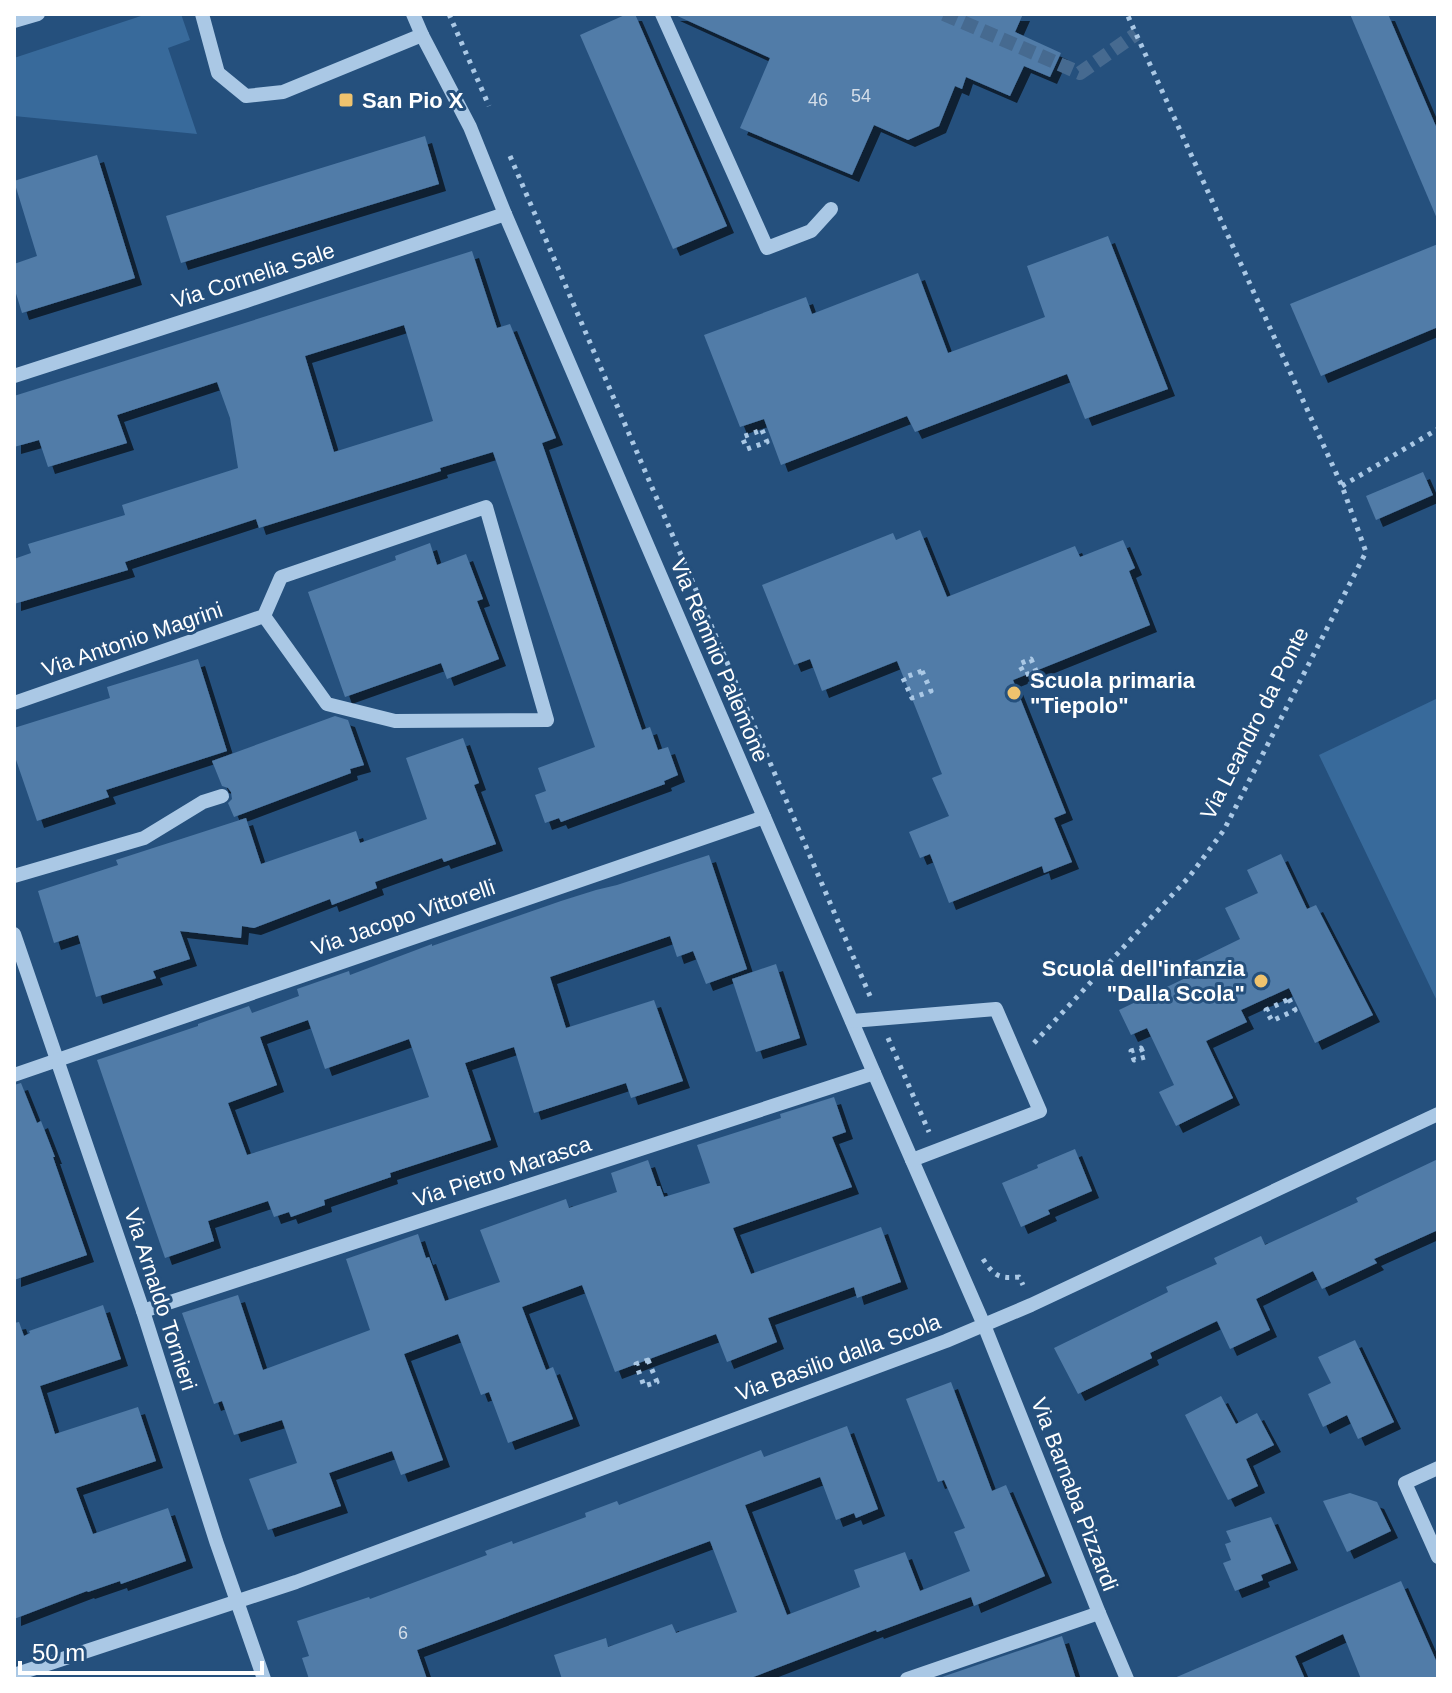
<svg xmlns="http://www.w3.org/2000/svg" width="1452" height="1693" font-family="Helvetica,sans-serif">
<defs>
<filter id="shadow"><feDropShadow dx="7" dy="7" stdDeviation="0" flood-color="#0009"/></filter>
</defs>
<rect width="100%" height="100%" fill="#25507d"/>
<!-- green -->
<g fill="#386a9b">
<polygon points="147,14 181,14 190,40 168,48 197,134 14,116 14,58"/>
<polygon points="1438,698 1438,1003 1319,755"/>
</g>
<!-- building -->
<g fill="#517ca8" fill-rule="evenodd" filter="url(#shadow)">
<polygon points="627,14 635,14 727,226 673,249 580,35"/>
<polygon points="673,14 1023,14 1015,32 1061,53 1050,77 1024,66 1010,96 966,77 962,89 955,86 939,126 908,140 874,125 852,175 740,128 770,58"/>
<polygon points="1350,14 1388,14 1438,131 1438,221"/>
<polygon points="425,136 439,184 181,263 166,216"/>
<polygon points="97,155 135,278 22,313 14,287 14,264 37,256 14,181"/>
<polygon points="1108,236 1168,389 1085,419 1067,374 915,432 907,416 781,465 764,419 740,427 704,335 806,297 812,314 918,273 948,353 1045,317 1027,266"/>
<polygon points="1438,244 1438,327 1321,376 1290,304"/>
<path d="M472 251 497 328 510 324 556 438 542 443 642 730 650 727 658 750 668 747 678 775 664 781 665 784 561 822 559 818 545 823 535 795 546 791 538 768 595 747 493 452 440 468 441 471 259 528 256 519 125 562 128 570 14 604V559L31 553 28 544 125 515 122 505 238 468 230 418 217 382 117 415 127 443 48 467 39 440 14 447V396ZM404 325 433 421 334 452 305 356Z"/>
<polygon points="1423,472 1433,495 1376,520 1366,496"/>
<polygon points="920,530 947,597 1075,546 1080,557 1123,540 1135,568 1129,571 1150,625 1013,680 1066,813 1054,818 1072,862 1044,873 1042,866 949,903 930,854 920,858 909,832 949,816 932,778 942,774 897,661 822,691 810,659 794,665 762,585 893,533 896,540"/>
<polygon points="430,543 437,565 466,554 483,599 477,601 499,659 447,679 441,663 345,697 308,592 396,560 395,556"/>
<polygon points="198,659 227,751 106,790 109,797 37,821 14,754 14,728 110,698 107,687"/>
<polygon points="335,716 348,720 364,765 350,769 351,773 234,817 228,803 232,799 231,792 228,788 222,786 212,761"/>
<polygon points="463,738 479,783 474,785 496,844 444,862 442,858 375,882 377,888 332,905 330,899 254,928 242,926 241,938 180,931 190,959 153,971 156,978 96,997 78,935 54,943 38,891 118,865 116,860 246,818 261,864 356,831 360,843 427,819 406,758"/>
<polygon points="1281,854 1307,909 1316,905 1373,1015 1315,1043 1289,988 1241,1010 1247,1022 1206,1041 1233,1098 1176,1126 1159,1092 1174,1085 1147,1028 1131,1035 1119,1010 1196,973 1191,963 1240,939 1225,908 1258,893 1247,870"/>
<path d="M709 855 747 969 706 984 693 951 677 957 670 936 550 977 566 1028 654 1000 683 1081 631 1098 626 1083 534 1113 514 1047 465 1063 491 1140 390 1173 391 1177 324 1200 325 1205 291 1217 289 1212 274 1217 268 1201 208 1221 214 1241 165 1258 97 1060 198 1026V1024L249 1006 252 1013 299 996 297 989 349 971 350 975 432 944V946L561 901 596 890 617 885ZM308 1020 325 1069 409 1039 429 1097 247 1155 228 1103 277 1085 260 1037Z"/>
<polygon points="776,964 800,1038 756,1052 732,979"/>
<polygon points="21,1083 37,1123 41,1121 55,1157 53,1157 87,1255 14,1280 14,1085"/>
<polygon points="834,1097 846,1132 832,1137 852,1187 733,1228 751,1274 881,1227 901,1282 857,1298 854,1287 768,1318 777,1342 727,1362 716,1334 615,1372 582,1285 522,1307 546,1370 553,1367 573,1419 508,1443 489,1392 481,1395 458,1334 404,1354 443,1460 401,1475 392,1451 329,1473 341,1506 268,1530 249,1479 297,1463 282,1420 234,1435 222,1401 214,1404 182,1313 238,1295 263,1370 370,1330 346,1259 418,1234 426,1258 429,1257 445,1301 500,1282 480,1230 566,1199 569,1208 617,1192 611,1173 648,1160 657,1186 660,1186 664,1197 710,1183 697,1145 781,1118 780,1114"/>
<polygon points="1075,1149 1092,1191 1048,1210 1050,1214 1021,1227 1002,1183 1038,1168 1037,1165"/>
<polygon points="1438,1159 1438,1230 1374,1259 1377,1263 1322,1289 1313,1271 1256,1299 1270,1330 1230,1349 1217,1321 1150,1353 1152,1358 1078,1394 1054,1348 1168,1292 1166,1287 1217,1264 1214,1258 1261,1236 1265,1245 1358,1202 1356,1198"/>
<polygon points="103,1305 121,1359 40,1386 55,1434 138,1407 156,1461 76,1488 93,1534 168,1508 186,1561 121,1584 120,1581 88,1592 87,1591 14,1619 14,1323 19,1322 24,1336 30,1333 29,1331"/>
<polygon points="1355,1340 1394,1422 1358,1439 1347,1415 1323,1427 1308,1394 1331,1383 1318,1357"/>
<polygon points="951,1382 992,1491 1006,1485 1045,1576 974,1606 971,1597 877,1632 876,1630 748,1679 562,1679 554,1655 606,1638 608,1647 672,1624 676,1633 737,1612 710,1541 417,1650 427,1679 309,1679 302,1658 309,1656 297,1621 369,1597 370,1599 487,1555 485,1551 512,1541 513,1544 586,1517 585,1513 617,1501 619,1505 761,1450 764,1457 847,1426 878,1509 856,1518 854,1513 836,1520 820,1477 745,1505 787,1615 860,1587 854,1570 905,1552 920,1591 970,1571 954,1532 965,1528 944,1480 938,1482 906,1399"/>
<polygon points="1221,1396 1236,1424 1257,1413 1274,1445 1246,1459 1258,1486 1228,1500 1185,1415"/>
<polygon points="1350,1493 1377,1502 1391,1531 1347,1552 1323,1501"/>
<polygon points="1271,1517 1291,1563 1261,1575 1263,1580 1235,1591 1223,1563 1231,1560 1225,1544 1231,1542 1226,1531"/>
<polygon points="1401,1581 1438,1665 1438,1679 1361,1679 1343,1634 1295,1656 1305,1679 1172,1679"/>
<polygon points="1062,1636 1076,1679 942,1679 942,1677"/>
</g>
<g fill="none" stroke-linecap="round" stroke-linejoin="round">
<!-- minor-tunnel -->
<polyline stroke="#466a90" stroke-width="14" stroke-dasharray="14 7" stroke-linecap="butt" points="944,14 1080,73 1136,34"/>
<!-- path -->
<g stroke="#aac8e5" stroke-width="5" stroke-dasharray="4 6" stroke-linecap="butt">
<polyline points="449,14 489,106"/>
<polyline points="510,156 870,996"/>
<polygon points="762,430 767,442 747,449 742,437"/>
<polyline points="1342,486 1438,429"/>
<polygon points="1031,659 1036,671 1025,675 1019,664"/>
<polygon points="922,671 931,691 912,698 903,678"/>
<polygon points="1289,999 1295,1010 1272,1021 1266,1010"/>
<polyline points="888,1038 929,1132"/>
<polyline points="1034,1043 1189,877 1224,830 1366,552 1342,486 1127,14"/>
<polygon points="1141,1048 1145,1057 1134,1060 1131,1051"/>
<path d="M983 1259C994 1276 999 1279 1019 1277L1023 1285"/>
<polygon points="648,1360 657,1382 644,1386 636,1364"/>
</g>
<!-- minor -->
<g stroke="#aac8e5" stroke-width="14">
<polyline points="202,14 218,73 246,96 283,92 422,35"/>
<polyline points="413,14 422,35 470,127 505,214 874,1073 984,1325 1099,1613 1127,1679"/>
<polyline points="662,14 767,248 811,231 831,209"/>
<polyline points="14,21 38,14"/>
<polyline points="14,376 246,301 505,214"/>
<polyline points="14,703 264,616 281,577 486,507 547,720 395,721 327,704 264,616"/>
<polyline points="14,876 144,838 203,802 222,796"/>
<polyline points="14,934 143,1311 216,1541 264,1679"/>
<polyline points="852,1021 996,1009 1040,1111 912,1160"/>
<polyline points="14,1075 764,817"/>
<polyline points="143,1311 874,1073"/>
<polyline points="1438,1468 1405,1483 1438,1557"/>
<polyline points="14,1675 296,1582 946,1341 1031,1305 1438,1114"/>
<polyline points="907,1679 1099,1613"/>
</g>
</g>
<!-- markers -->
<g fill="#efc36e" stroke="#25507d" stroke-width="3">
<rect x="338" y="92" width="16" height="16" rx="4"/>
<circle cx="1014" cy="693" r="8"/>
<circle cx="1261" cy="981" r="8"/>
</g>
<g text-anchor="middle" stroke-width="6" stroke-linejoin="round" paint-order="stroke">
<!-- number labels -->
<g font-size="18" fill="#d4dee9">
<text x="861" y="102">54</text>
<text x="818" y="106">46</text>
<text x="403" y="1639">6</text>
</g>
<!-- poi labels -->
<g font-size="22" font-weight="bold" fill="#fff" stroke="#25507d" text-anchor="start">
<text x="362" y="108">San Pio X</text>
<text x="1030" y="688">Scuola primaria<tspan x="1030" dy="25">"Tiepolo"</tspan></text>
<text x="1245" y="976" text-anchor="end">Scuola dell'infanzia<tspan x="1245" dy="25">"Dalla Scola"</tspan></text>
</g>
<!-- street labels -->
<g font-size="22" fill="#fff" stroke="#25507d">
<text transform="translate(253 275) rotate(-18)" y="8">Via Cornelia Sale</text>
<text transform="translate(132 639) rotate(-19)" y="8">Via Antonio Magrini</text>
<text transform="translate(720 660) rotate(67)" y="8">Via Remnio Palemone</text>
<text transform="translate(1254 723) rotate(-63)" y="8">Via Leandro da Ponte</text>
<text transform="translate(403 917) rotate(-19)" y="8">Via Jacopo Vittorelli</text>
<text transform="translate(502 1171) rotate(-18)" y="8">Via Pietro Marasca</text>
<text transform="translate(161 1299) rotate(72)" y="8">Via Arnaldo Tornieri</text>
<text transform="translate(838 1357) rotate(-20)" y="8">Via Basilio dalla Scola</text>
<text transform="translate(1075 1494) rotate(69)" y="8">Via Barnaba Pizzardi</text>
</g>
</g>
<!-- border -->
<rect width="1452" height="1693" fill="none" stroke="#ffffff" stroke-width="32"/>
<!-- scale -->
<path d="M20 1661v12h242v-12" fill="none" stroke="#ffffff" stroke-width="4"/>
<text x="32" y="1661" font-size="24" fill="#ffffff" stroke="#25507d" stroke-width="6" paint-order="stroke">50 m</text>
</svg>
